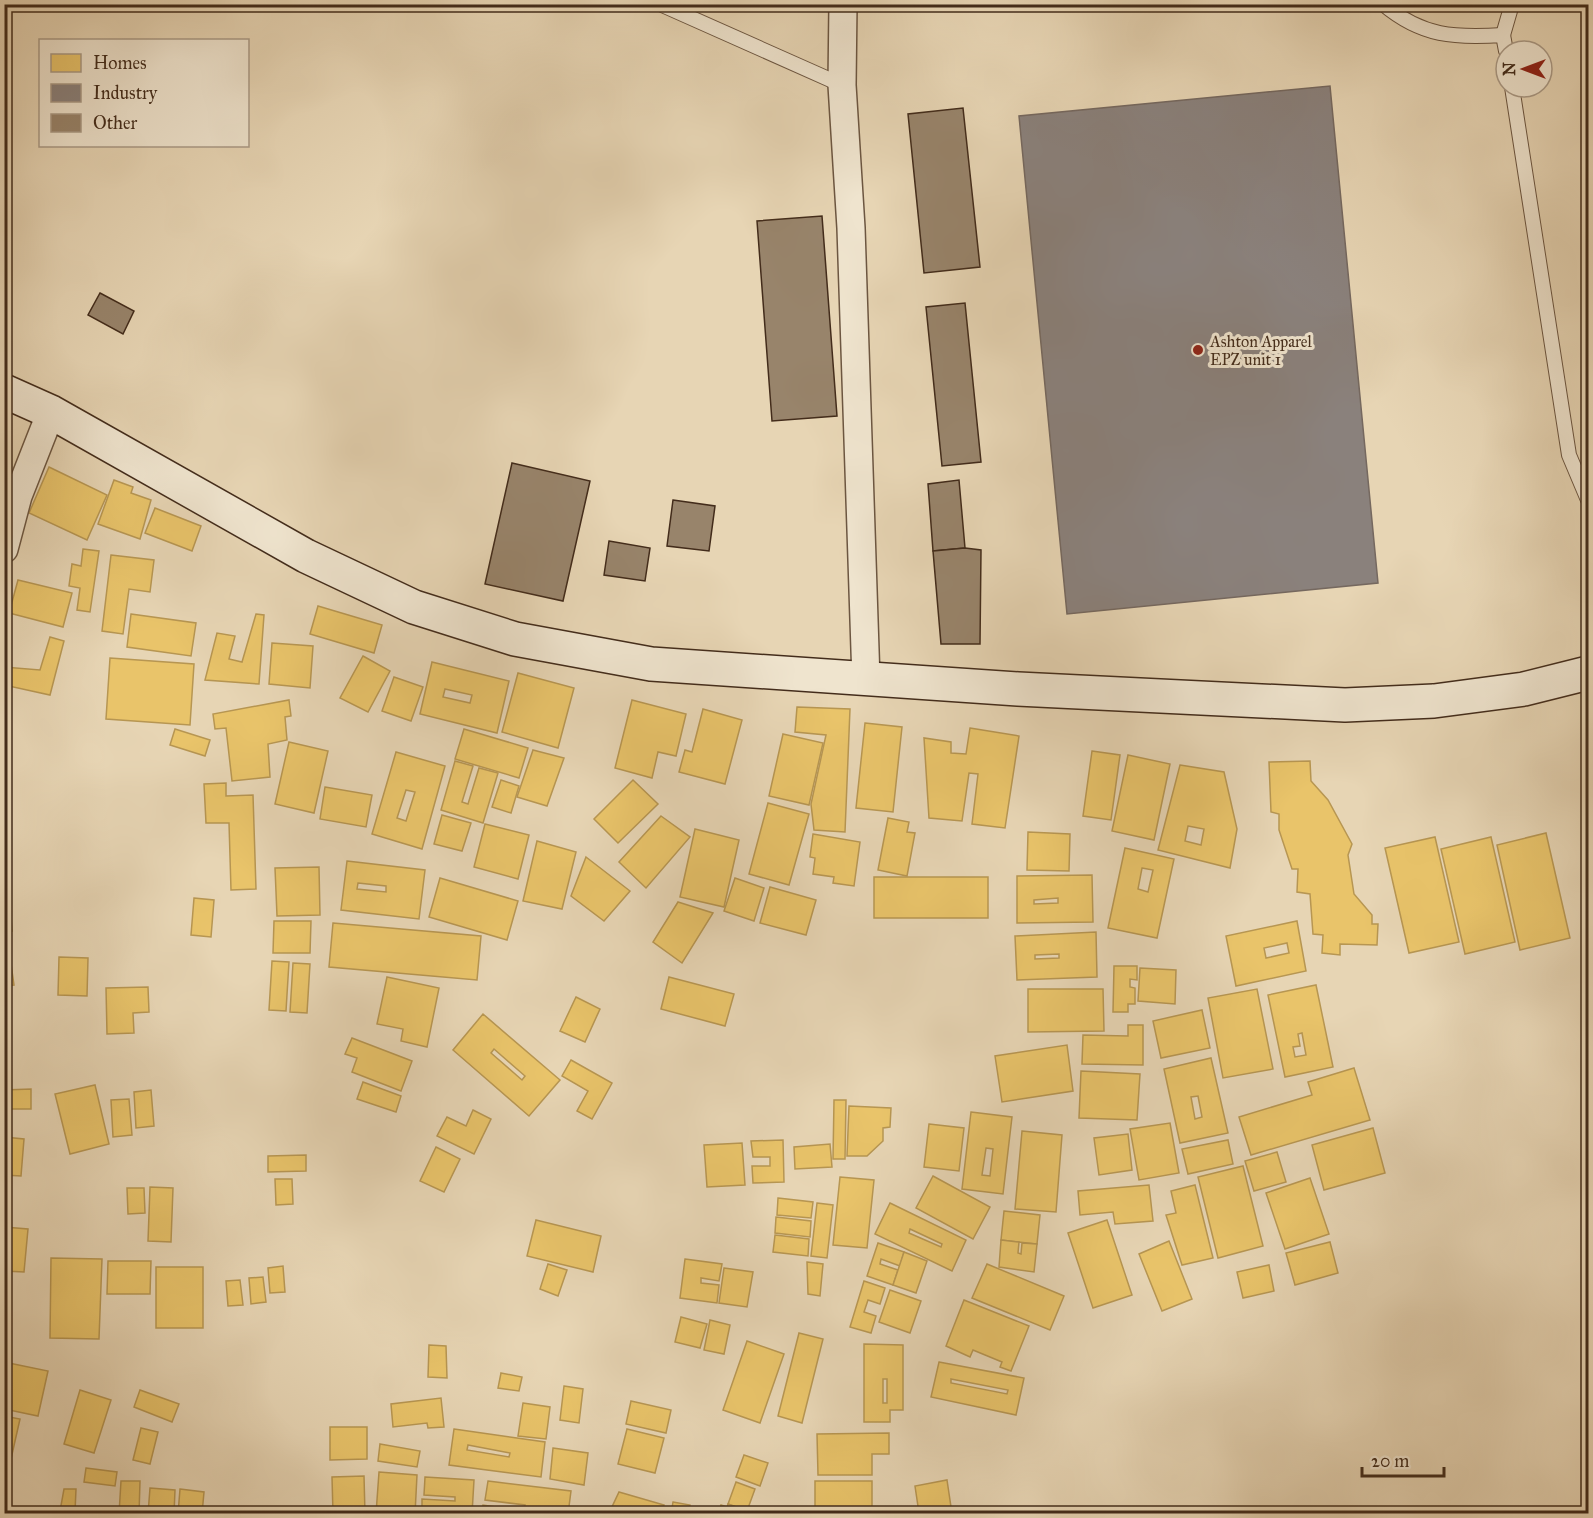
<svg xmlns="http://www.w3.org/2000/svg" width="1593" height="1518" font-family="'IM FELL Great Primer',serif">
<rect width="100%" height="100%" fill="#e7d5b4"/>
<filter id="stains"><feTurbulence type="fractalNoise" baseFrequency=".00333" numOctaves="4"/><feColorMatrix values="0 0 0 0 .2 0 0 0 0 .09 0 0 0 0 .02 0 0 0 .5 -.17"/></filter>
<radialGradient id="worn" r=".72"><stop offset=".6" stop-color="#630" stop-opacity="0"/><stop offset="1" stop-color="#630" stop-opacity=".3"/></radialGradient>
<!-- homes -->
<g fill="#e9c46a" stroke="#b79652" stroke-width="1.5" fill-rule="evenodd">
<polygon points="49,467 107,495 87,540 29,513"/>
<polygon points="114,480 133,487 131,493 151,500 140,539 98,524"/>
<polygon points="155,508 201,526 192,551 145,533"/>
<polygon points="83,549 99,551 90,612 77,610 80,588 69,586 72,564 81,566"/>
<polygon points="111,555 154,560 150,592 129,589 123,634 102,631"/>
<polygon points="18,580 72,593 63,627 9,613"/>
<polygon points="318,606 382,625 374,653 310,634"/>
<polygon points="131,614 196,623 191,656 127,647"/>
<polygon points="256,614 264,615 259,684 205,680 217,633 235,636 229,659 242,662"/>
<polygon points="50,637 64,641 50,695 4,685 4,667 40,670"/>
<polygon points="272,643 313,646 310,688 269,684"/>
<polygon points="363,656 390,671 368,712 340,698"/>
<polygon points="110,658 194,664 190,725 106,719"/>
<path d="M432 662 509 681 497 733 420 714ZM445 689 472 695 470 703 443 697Z"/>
<polygon points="518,673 574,688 558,748 502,732"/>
<polygon points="394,677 423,687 411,721 382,711"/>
<polygon points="289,700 291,716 285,717 287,740 268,744 270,777 232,781 226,728 215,729 213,714"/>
<polygon points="632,700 686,714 676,756 658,752 652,778 615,768"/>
<polygon points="797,707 850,709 845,832 814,830 811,804 826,735 795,732"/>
<polygon points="703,709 742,720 725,784 679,772 685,750 692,752"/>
<polygon points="865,723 902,727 893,812 856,808"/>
<polygon points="970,728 1019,736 1005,828 972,824 978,774 969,773 962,821 929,818 924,738 951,742 951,753 966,754"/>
<polygon points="175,729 210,740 205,756 170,745"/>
<polygon points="464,729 528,748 519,778 455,759"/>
<polygon points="783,734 823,743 809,805 769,796"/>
<polygon points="289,742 328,751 314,813 275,804"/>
<polygon points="533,750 564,758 547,806 517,797"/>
<polygon points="1092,751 1120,755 1111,820 1083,816"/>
<path d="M396 752 445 766 422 849 372 834ZM406 790 415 792 406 821 397 818Z"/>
<polygon points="1128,755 1170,764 1154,840 1112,831"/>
<polygon points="455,761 473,766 462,802 468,804 479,768 498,773 483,823 441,810"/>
<polygon points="1310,761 1311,781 1328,800 1352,844 1348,855 1354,894 1372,915 1372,924 1378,924 1377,945 1340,944 1340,955 1322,953 1323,935 1313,934 1310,894 1297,892 1298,869 1292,869 1279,830 1279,814 1271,812 1269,762"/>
<path d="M1180 765 1224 772 1237 829 1230 868 1158 850ZM1188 826 1204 829 1201 845 1185 841Z"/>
<polygon points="501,780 519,786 511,813 492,807"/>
<polygon points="633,780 658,804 618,843 594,819"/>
<polygon points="226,783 226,796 253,795 256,889 231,890 229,823 206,823 204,784"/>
<polygon points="325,787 372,795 366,827 320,819"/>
<polygon points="768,803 809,814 789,885 749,874"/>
<polygon points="442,815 471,823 462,851 434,844"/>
<polygon points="661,816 690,837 646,888 619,862"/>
<polygon points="888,818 909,822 907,832 915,833 907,876 878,870"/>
<polygon points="485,824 529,835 518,879 474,867"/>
<polygon points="695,829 739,840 724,907 680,897"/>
<polygon points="1028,832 1070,834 1069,871 1027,870"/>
<polygon points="1546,833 1570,938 1520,950 1497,845"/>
<polygon points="813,834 860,842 854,886 833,883 834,877 813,874 815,858 810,857"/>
<polygon points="1435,837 1459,942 1409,953 1385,848"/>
<polygon points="1491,837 1515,942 1465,954 1441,849"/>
<polygon points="537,841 576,852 562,909 523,901"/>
<path d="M1125 848 1174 859 1157 938 1108 928ZM1142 868 1153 870 1148 892 1138 889Z"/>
<polygon points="586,857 630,891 604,921 571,896"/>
<path d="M347 861 425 870 419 919 341 910ZM358 883 386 886V892L357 889Z"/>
<polygon points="319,867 320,915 277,916 275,868"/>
<path d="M1092 875 1093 922 1017 923V876ZM1058 898V903L1034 904V900Z"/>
<rect x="874" y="877" width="114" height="41"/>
<polygon points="440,878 518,901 507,940 429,917"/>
<polygon points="735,878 764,888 754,921 724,911"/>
<polygon points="770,887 816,900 806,935 760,923"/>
<polygon points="4,893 9,893 12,931 4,931"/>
<polygon points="194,898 214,900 211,937 191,935"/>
<polygon points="678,902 713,913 682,963 653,942"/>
<polygon points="274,921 311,921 310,953 273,953"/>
<path d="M1297 921 1306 971 1236 986 1226 936ZM1287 943 1289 953 1266 958 1264 948Z"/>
<polygon points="333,923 481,936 477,980 329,967"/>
<path d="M1096 932 1097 977 1017 980 1015 936ZM1059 954V958L1035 959V955Z"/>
<polygon points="59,957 88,958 87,996 58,995"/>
<polygon points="272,961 289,962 286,1011 269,1010"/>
<polygon points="293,963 310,964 307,1013 290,1012"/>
<polygon points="11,964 14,985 4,986 4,965"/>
<polygon points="1114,966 1137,966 1137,980 1130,979 1130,987 1135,988 1135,1004 1128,1004 1128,1012 1113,1012"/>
<polygon points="1140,968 1176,970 1175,1004 1138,1001"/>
<polygon points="387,977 439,988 427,1047 401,1041 403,1029 377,1024"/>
<polygon points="669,977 734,994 725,1026 661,1009"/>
<path d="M1316 985 1333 1067 1285 1077 1268 995ZM1302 1033 1306 1055 1295 1057 1293 1047 1300 1046 1298 1034Z"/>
<polygon points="148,987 149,1012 133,1013 134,1033 107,1034 106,988"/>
<polygon points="1028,989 1103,989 1104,1031 1028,1032"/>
<polygon points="1257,989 1273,1069 1223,1078 1208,998"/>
<polygon points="576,997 600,1009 585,1042 560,1031"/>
<polygon points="1202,1010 1210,1048 1161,1058 1153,1021"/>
<path d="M483 1014 560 1080 529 1116 453 1050ZM494 1049 525 1076 522 1080 491 1053Z"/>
<polygon points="1128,1025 1143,1025 1143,1065 1082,1064 1083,1035 1128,1036"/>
<polygon points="352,1038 412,1061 401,1091 352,1072 357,1058 345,1054"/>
<polygon points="1067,1045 1073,1091 1002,1102 995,1056"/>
<path d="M1211 1058 1228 1133 1180 1143 1164 1069ZM1198 1096 1202 1117 1195 1119 1191 1097Z"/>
<polygon points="571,1060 612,1083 592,1119 577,1111 588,1091 562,1076"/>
<polygon points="1354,1068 1370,1120 1251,1155 1239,1117 1312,1095 1308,1082"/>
<polygon points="1081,1071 1140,1074 1137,1120 1079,1118"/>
<polygon points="363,1082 401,1096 396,1112 357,1099"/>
<polygon points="95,1085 109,1144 70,1154 55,1094"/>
<polygon points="31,1089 31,1109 11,1109 11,1127 4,1127 4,1090"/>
<polygon points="151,1090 154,1126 136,1128 134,1092"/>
<polygon points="129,1099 132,1135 113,1137 111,1100"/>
<polygon points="834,1100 846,1100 845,1159 833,1159"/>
<polygon points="849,1106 891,1108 890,1127 883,1128 883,1141 867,1156 847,1156"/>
<polygon points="473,1110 491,1119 474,1154 437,1136 447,1117 466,1126"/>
<path d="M971 1112 1012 1117 1003 1194 962 1189ZM986 1148 993 1149 990 1176 982 1175Z"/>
<polygon points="1170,1123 1179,1173 1139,1180 1130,1129"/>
<polygon points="929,1124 964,1128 959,1171 924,1167"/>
<polygon points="1373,1128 1385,1173 1324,1190 1312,1145"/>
<polygon points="1022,1131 1062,1135 1056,1212 1015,1209"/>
<polygon points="1128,1134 1132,1170 1099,1175 1094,1138"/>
<polygon points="4,1137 24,1139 21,1176 4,1175"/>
<polygon points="783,1140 784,1182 753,1183 752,1166 770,1166 770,1157 753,1157 751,1141"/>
<polygon points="1228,1140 1233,1164 1188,1174 1182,1149"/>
<polygon points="742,1143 745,1185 707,1187 704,1145"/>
<polygon points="830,1144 832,1167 795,1169 794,1147"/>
<polygon points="436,1147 460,1159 444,1192 420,1181"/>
<polygon points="1277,1152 1286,1182 1254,1191 1245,1161"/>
<polygon points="306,1155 306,1171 268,1172 268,1156"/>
<polygon points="1243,1166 1263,1246 1218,1258 1198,1177"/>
<polygon points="933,1176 990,1207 973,1239 916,1208"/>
<polygon points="840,1177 874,1180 867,1248 833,1245"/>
<polygon points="1310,1178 1329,1234 1285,1249 1266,1193"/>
<polygon points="275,1179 292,1179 293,1204 276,1205"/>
<polygon points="1149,1185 1153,1221 1115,1224 1113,1212 1080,1215 1078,1191"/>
<polygon points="1195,1185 1213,1258 1182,1265 1166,1215 1176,1213 1171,1191"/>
<polygon points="150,1187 173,1188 171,1242 148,1241"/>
<polygon points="127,1188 144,1188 145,1213 128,1214"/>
<polygon points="778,1198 813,1202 811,1218 777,1215"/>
<polygon points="817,1203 833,1205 827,1258 811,1256"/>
<path d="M890 1203 966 1240 952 1271 875 1234ZM910 1229 942 1244 941 1247 909 1233Z"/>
<polygon points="1004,1211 1040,1215 1037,1244 1001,1240"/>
<polygon points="776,1217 811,1221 810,1237 775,1233"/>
<polygon points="536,1220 601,1236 593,1272 527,1256"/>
<polygon points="1107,1220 1132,1295 1093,1308 1068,1233"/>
<polygon points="4,1227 28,1229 24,1272 4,1271"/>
<polygon points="775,1235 809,1239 808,1256 773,1252"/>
<polygon points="1001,1240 1019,1242 1018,1253 1021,1254 1022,1243 1037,1244 1034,1272 999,1267"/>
<polygon points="1169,1241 1192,1299 1162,1311 1139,1254"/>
<polygon points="1330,1242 1338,1273 1295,1285 1286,1253"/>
<polygon points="878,1243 904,1252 900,1266 881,1259 880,1264 898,1270 893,1285 867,1276"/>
<polygon points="904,1252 927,1261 916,1293 893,1285"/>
<polygon points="51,1258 102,1259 99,1339 50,1338"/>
<polygon points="685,1259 722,1264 719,1281 701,1278 701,1283 719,1285 717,1303 680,1298"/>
<polygon points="108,1261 151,1261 150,1294 107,1294"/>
<polygon points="807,1262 823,1264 820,1296 808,1294"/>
<polygon points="548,1264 567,1270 558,1296 540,1289"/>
<polygon points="987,1264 1064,1296 1050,1330 972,1298"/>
<polygon points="1269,1265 1274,1291 1243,1298 1237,1272"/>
<polygon points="283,1266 285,1292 270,1293 268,1268"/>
<rect x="156" y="1267" width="47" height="61"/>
<polygon points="724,1268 753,1272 747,1307 719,1303"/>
<polygon points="263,1277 266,1302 251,1304 249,1278"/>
<polygon points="240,1280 243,1305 228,1306 226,1281"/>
<polygon points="864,1281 885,1288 880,1304 868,1300 864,1312 876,1316 871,1333 850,1327"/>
<polygon points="890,1290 921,1301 910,1333 879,1322"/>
<polygon points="964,1300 1029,1326 1011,1371 1000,1367 1002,1362 973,1350 970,1357 946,1346"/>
<polygon points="681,1317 707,1324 700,1348 675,1342"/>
<polygon points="710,1320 730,1325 724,1354 704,1350"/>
<polygon points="799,1333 823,1339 802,1423 778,1416"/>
<polygon points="747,1341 784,1354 760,1423 723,1410"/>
<path d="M864 1344 903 1345V1410H890V1422H864ZM883 1379H887V1403H883Z"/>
<polygon points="429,1345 446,1346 447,1378 428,1377"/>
<polygon points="4,1362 48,1371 38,1416 4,1409"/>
<path d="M939 1362 1024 1378 1016 1415 931 1397ZM951 1379 1008 1390 1007 1394 951 1383Z"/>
<polygon points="501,1373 522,1377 519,1391 498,1388"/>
<polygon points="564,1386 583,1389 579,1423 560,1420"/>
<polygon points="80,1390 111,1400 94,1453 64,1444"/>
<polygon points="140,1390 179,1404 172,1422 134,1407"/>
<polygon points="441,1398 444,1427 428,1428 427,1423 393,1427 391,1404"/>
<polygon points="631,1401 671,1410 666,1433 626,1424"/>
<polygon points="523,1403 550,1407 546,1439 518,1436"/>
<polygon points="4,1416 20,1419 6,1481 4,1481"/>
<polygon points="330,1427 367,1427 367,1459 330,1460"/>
<polygon points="141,1428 158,1432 150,1464 133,1460"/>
<path d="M454 1429 545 1442 541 1477 449 1465ZM468 1445 510 1453 509 1457 467 1450Z"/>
<polygon points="627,1429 664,1438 655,1473 618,1464"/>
<polygon points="889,1433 889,1454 872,1454 872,1475 818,1475 817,1434"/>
<polygon points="380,1444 420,1451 417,1467 378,1461"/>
<polygon points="553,1448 588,1453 584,1485 550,1479"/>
<polygon points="744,1455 768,1463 760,1486 736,1477"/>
<polygon points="86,1468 117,1472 115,1486 84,1482"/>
<polygon points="379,1472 417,1475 415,1514 376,1514"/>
<polygon points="364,1476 365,1514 333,1514 332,1477"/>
<polygon points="425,1477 474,1480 472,1514 422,1514 422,1499 455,1501 455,1497 424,1495"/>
<polygon points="947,1480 951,1507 919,1513 915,1486"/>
<polygon points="121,1481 140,1481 139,1514 119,1514"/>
<polygon points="488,1481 571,1491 568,1514 482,1514 483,1505 524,1511 525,1505 485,1500"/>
<rect x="815" y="1481" width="57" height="31"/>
<polygon points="736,1482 755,1489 747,1511 728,1504"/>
<polygon points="150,1488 175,1490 174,1514 148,1514"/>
<polygon points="64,1489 76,1489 75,1512 60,1511"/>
<polygon points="180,1489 204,1492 202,1514 178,1514"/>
<polygon points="619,1492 664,1505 661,1514 620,1514 611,1509"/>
<polygon points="673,1502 690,1505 689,1514 671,1514"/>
<polygon points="728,1504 744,1510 742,1514 718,1514 721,1505 727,1507"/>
</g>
<!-- industry -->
<polygon fill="#8a817c" stroke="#75685f" stroke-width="1.5" points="1330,86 1378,583 1067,614 1019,116"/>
<!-- building -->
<g fill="#98846b" stroke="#432c1b" stroke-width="1.5">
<polygon points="963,108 980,267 924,273 908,114"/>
<polygon points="822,216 837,416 772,421 757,221"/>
<polygon points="100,293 134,311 123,334 88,315"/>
<polygon points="965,303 981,462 942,466 926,307"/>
<polygon points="512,463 590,481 563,601 485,584"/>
<polygon points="959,480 965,548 933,551 928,484"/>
<polygon points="673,500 715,506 709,551 667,546"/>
<polygon points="609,541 650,548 645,581 604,575"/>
<polygon points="965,548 981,550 980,644 941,644 933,551"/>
</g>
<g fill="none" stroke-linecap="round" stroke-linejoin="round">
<defs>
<g id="service">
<polyline points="660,4 842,85"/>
<path d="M1383 4C1422 37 1455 38 1503 35L1506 51"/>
<polyline points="1503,35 1512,4"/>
<polyline points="1512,87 1569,455 1588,500"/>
</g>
<g id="minor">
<polyline points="843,4 842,85 851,228 866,680"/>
<polyline points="4,549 18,496 51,412"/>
</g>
<polyline id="secondary" points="4,391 51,412 306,556 414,607 515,639 651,664 1018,689 1345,705 1434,701 1524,689 1588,673"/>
</defs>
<!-- service casing -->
<use href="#service" stroke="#6c5641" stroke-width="16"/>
<!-- minor casing -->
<use href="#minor" stroke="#6c5641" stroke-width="30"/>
<!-- secondary casing -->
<use href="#secondary" stroke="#432c1b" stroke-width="36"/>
<!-- service -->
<use href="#service" stroke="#efe4ce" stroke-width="14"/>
<!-- minor -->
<use href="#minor" stroke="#efe4ce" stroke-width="27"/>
<!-- secondary -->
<use href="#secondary" stroke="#efe4ce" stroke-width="33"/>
</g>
<!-- markers -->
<circle fill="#8f2418" stroke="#efe4ce" stroke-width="2" cx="1198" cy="350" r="6"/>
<g text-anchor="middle" stroke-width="6" stroke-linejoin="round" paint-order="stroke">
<!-- poi labels -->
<g font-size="16" fill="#432c1b" stroke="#efe4ce" text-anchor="start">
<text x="1210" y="347">Ashton Apparel<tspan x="1210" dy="18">EPZ unit 1</tspan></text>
</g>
</g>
<!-- margin -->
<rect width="1593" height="1518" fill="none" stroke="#e7d5b4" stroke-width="24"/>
<rect x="6" y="6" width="1581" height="1506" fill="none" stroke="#432c1b" stroke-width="3"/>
<rect x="12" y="12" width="1569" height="1494" fill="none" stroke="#432c1b" stroke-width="1.5"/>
<!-- legend -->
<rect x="39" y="39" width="210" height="108" fill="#efe4ce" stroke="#aa9a86" stroke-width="1.5"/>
<rect x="51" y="54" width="30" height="18" fill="#e9c46a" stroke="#aa9a86" stroke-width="1.5"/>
<text x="93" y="69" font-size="18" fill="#432c1b">Homes</text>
<rect x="51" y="84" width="30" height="18" fill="#8a817c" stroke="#aa9a86" stroke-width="1.5"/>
<text x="93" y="99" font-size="18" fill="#432c1b">Industry</text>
<rect x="51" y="114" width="30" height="18" fill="#98846b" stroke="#aa9a86" stroke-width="1.5"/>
<text x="93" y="129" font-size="18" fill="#432c1b">Other</text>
<!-- north arrow -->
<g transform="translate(1524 69) rotate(270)"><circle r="28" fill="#efe4ce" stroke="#aa9a86" stroke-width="1.5"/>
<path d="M0-4.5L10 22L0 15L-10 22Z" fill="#8f2418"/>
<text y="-9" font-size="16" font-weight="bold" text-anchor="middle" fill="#432c1b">N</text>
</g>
<!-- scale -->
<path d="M1362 1467v9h82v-9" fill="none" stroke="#432c1b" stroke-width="3"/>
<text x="1371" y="1467" font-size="18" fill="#432c1b" stroke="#efe4ce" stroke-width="4.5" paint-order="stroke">20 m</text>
<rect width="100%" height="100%" filter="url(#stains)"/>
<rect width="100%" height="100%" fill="url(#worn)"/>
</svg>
